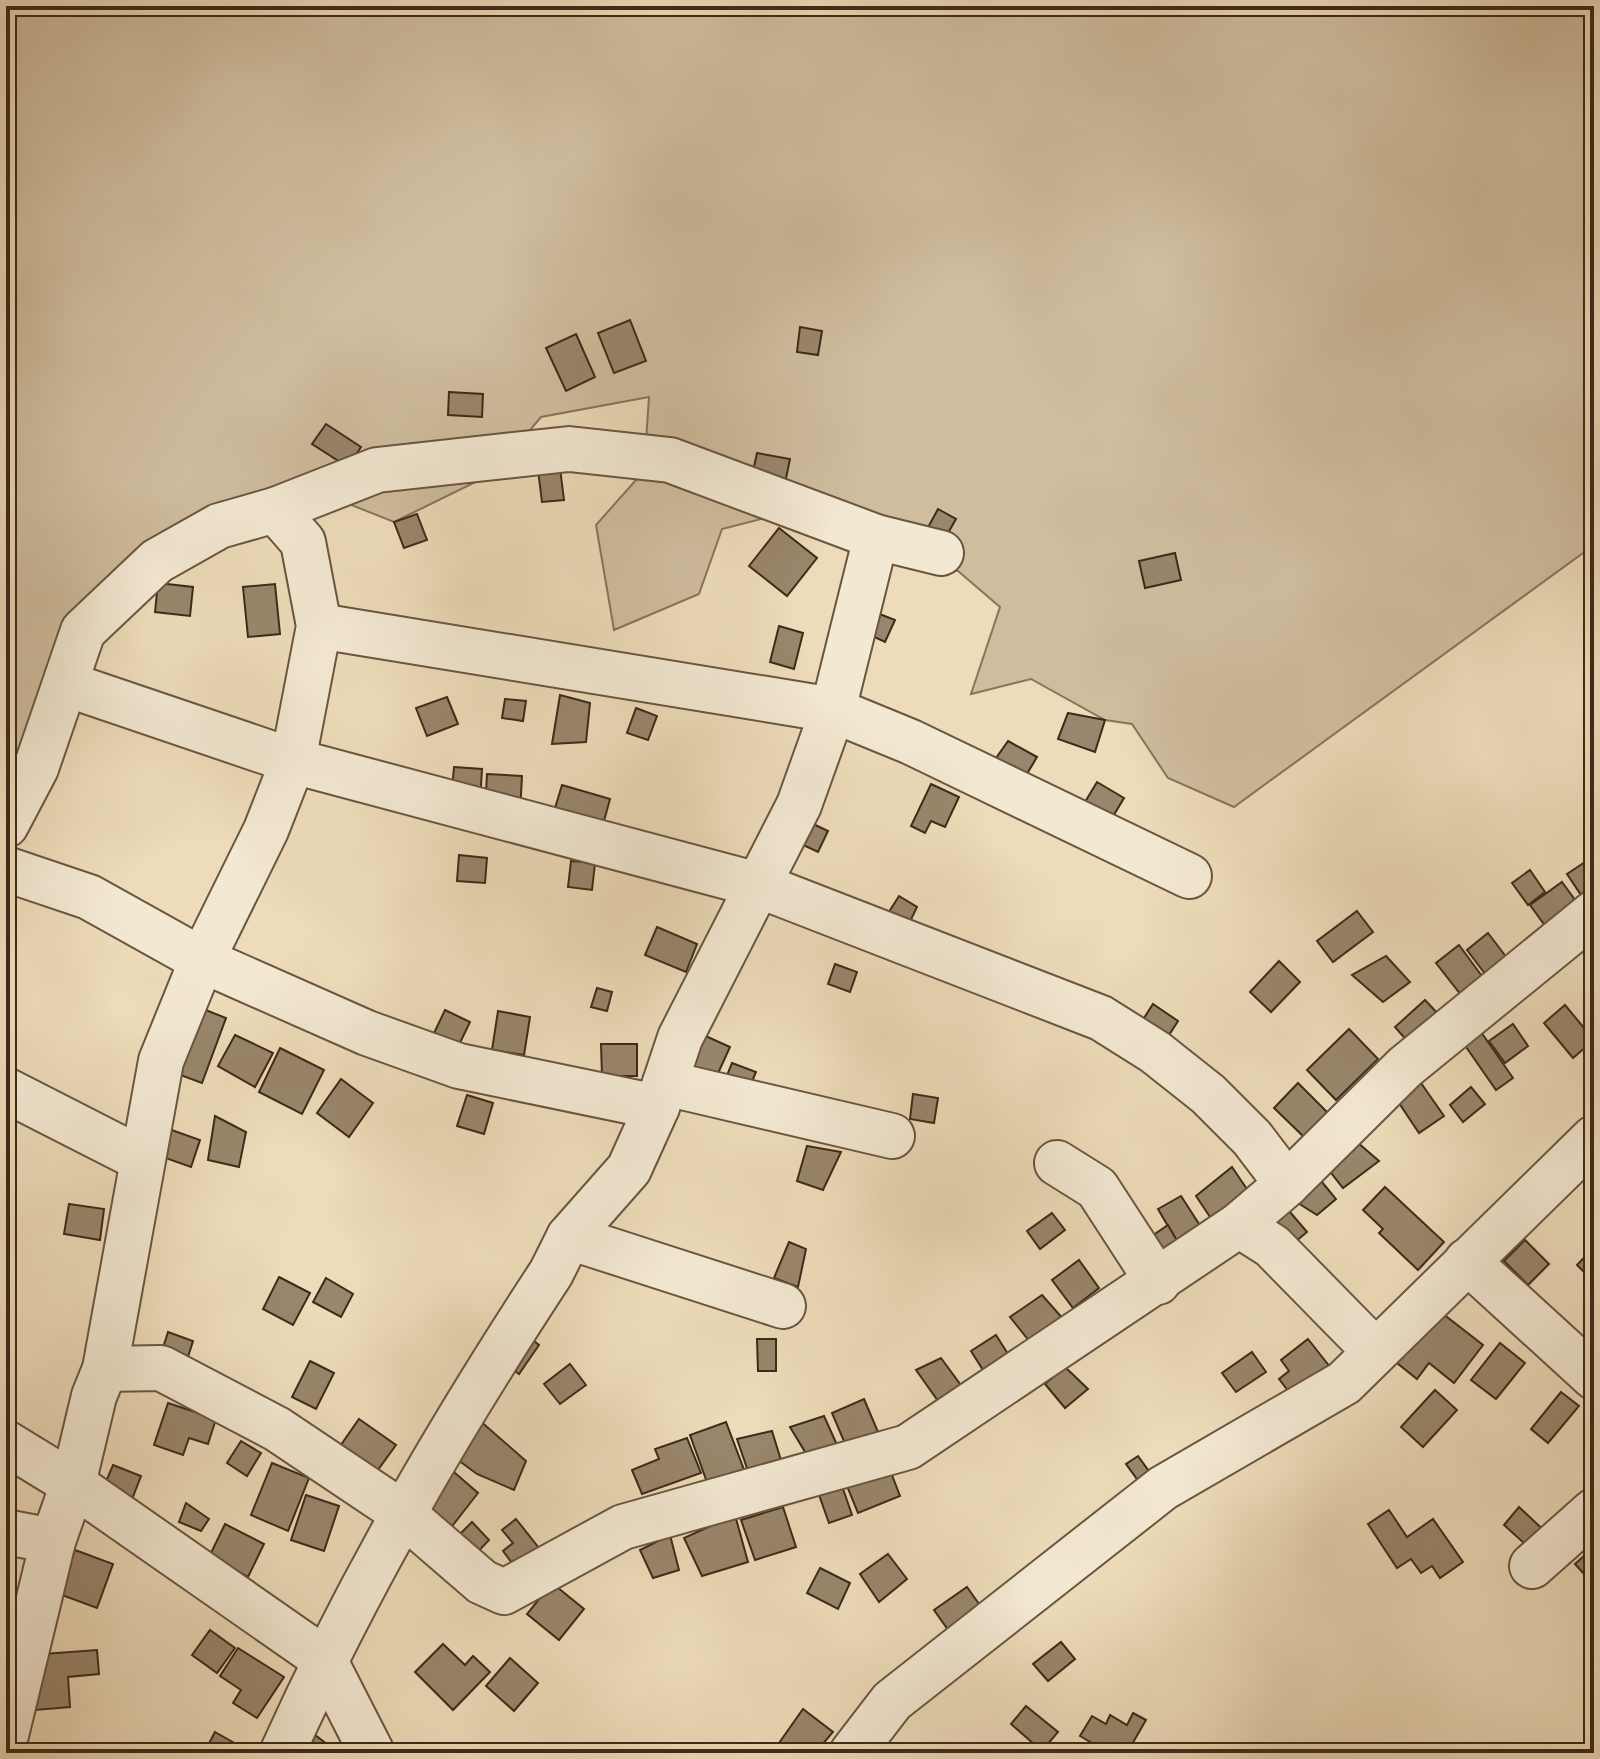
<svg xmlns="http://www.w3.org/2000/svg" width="1600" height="1759" font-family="'IM FELL DW Pica',serif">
<rect width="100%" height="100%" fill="#eddbb9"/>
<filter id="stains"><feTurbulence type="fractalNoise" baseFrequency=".0025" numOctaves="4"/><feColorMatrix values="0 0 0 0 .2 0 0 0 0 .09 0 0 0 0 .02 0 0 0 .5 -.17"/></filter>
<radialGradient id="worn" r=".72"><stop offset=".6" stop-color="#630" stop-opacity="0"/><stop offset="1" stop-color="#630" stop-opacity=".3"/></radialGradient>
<!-- green -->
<polygon fill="#cfbd9e" stroke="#86745b" stroke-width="2" points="6,6 1594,6 1594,545 1234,807 1168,778 1132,724 1105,720 1031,679 971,694 1000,607 958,571 892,562 824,503 722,529 699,594 614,630 596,525 644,471 649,397 541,417 494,473 394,522 339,500 153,555 6,806"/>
<!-- building -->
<g fill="#99866c" stroke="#3d2a18" stroke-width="2">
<polygon points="630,320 646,361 614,373 598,333"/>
<polygon points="800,327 822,331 818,355 797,352"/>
<polygon points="576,334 595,377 566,391 546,348"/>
<polygon points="449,392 483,394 482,417 448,415"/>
<polygon points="326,424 361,447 348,467 312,444"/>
<polygon points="757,453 790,459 785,483 752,476"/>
<polygon points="560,468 564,500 542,502 538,470"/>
<polygon points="938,509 956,519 943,542 925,533"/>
<polygon points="417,514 427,540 404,548 394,522"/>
<polygon points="779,528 817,558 787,596 749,566"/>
<polygon points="1175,553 1181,580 1145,588 1139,561"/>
<polygon points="158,583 193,587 190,616 155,612"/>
<polygon points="275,584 280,634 248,637 243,587"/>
<polygon points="877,613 895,620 885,642 868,634"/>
<polygon points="779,626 803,633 794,669 770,662"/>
<polygon points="560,695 590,703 586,742 552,744"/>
<polygon points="447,697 458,724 427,736 416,708"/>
<polygon points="505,699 526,701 523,721 502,718"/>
<polygon points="636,708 657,716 648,740 627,733"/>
<polygon points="1068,713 1105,720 1095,752 1058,739"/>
<polygon points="1008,741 1037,757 1018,789 987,771"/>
<polygon points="454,767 482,769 480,803 451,801"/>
<polygon points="487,774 522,776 520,813 485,811"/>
<polygon points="1097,782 1124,798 1109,823 1079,812"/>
<polygon points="931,784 959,797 945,827 931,821 925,833 911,826"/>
<polygon points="562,785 610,799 601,832 552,818"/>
<polygon points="809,822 828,831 818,852 799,843"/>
<polygon points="459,855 487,858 485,883 457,881"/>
<polygon points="1594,856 1594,886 1581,895 1567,874"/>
<polygon points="571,861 595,863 592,890 568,887"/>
<polygon points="1530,870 1545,892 1528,905 1512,883"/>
<polygon points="1562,882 1578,904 1546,927 1530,905"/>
<polygon points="899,896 917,907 906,930 887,915"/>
<polygon points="1357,911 1373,932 1333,962 1317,941"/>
<polygon points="657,927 697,944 686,972 645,955"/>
<polygon points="1488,933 1510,962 1489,979 1467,950"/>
<polygon points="1459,945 1487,983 1465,1000 1436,963"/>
<polygon points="1386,956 1410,982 1383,1002 1352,975"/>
<polygon points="1279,961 1300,982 1271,1012 1250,992"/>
<polygon points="835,964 857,972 850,992 828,984"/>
<polygon points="597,988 612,992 607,1011 591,1007"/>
<polygon points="1425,1000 1440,1016 1409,1043 1395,1027"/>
<polygon points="1153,1004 1178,1021 1160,1049 1135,1032"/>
<polygon points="193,1005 226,1018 202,1083 172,1072"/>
<polygon points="1565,1005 1594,1040 1573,1058 1544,1023"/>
<polygon points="445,1010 470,1022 459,1045 434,1033"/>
<polygon points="498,1011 530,1017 524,1055 492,1050"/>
<polygon points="1513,1024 1528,1046 1505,1063 1489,1041"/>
<polygon points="1349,1029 1378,1059 1336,1100 1307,1070"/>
<polygon points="1481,1032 1513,1078 1496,1090 1464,1044"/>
<polygon points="699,1033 730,1047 715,1080 685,1066"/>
<polygon points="235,1035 273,1053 255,1087 218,1066"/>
<polygon points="601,1044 637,1044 637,1076 602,1076"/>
<polygon points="280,1048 324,1070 302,1114 259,1092"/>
<polygon points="732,1063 756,1072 747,1093 724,1083"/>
<polygon points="341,1079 373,1103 349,1137 317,1113"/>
<polygon points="1298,1083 1328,1113 1305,1138 1274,1108"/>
<polygon points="1421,1083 1444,1116 1419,1133 1397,1100"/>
<polygon points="1471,1087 1485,1104 1463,1122 1450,1105"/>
<polygon points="913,1094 938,1098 934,1123 910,1119"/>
<polygon points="467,1095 493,1103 484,1134 457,1126"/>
<polygon points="215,1116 246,1132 239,1167 208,1160"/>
<polygon points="166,1128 200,1140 191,1167 157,1155"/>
<polygon points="1350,1136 1379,1161 1343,1188 1328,1169"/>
<polygon points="807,1146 841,1152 823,1190 797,1181"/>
<polygon points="1232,1167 1257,1204 1218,1229 1196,1196"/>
<polygon points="1317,1176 1336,1199 1317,1215 1290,1198"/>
<polygon points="1385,1187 1444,1242 1418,1270 1379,1233 1383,1229 1363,1210"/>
<polygon points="1181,1196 1210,1241 1185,1255 1158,1209"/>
<polygon points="69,1204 104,1209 100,1240 64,1234"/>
<polygon points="1284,1205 1307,1232 1288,1248 1265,1221"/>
<polygon points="1052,1213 1065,1230 1040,1249 1027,1231"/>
<polygon points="1168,1225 1185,1255 1164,1264 1149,1238"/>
<polygon points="1525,1240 1549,1264 1528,1285 1504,1261"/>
<polygon points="789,1242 806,1249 798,1287 774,1278"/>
<polygon points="1594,1247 1594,1282 1577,1265"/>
<polygon points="1079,1260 1099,1288 1073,1308 1052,1280"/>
<polygon points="279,1277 310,1293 293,1325 263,1309"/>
<polygon points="326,1278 353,1294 341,1317 313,1302"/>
<polygon points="1042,1295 1072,1329 1042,1357 1010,1317"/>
<polygon points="1438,1310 1483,1345 1454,1383 1429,1363 1417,1379 1397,1363"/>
<polygon points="520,1330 539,1345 519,1374 499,1359"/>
<polygon points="168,1332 193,1341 187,1360 162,1351"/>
<polygon points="996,1335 1015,1365 990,1381 971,1351"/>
<polygon points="757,1339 776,1339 776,1371 758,1371"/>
<polygon points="1308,1339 1334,1372 1296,1401 1279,1379 1289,1371 1281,1360"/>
<polygon points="1500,1343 1525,1363 1496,1399 1471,1380"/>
<polygon points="1252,1352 1266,1372 1236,1392 1222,1373"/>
<polygon points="941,1358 971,1399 948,1415 916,1370"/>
<polygon points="310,1361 334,1373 316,1409 292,1397"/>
<polygon points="570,1364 586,1385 560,1404 544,1384"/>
<polygon points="1065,1367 1088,1389 1065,1408 1045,1384"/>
<polygon points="1435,1390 1457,1410 1423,1447 1401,1427"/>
<polygon points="1561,1392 1579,1406 1548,1443 1531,1429"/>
<polygon points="864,1399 878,1432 846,1446 832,1413"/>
<polygon points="168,1403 216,1419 208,1444 189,1438 183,1455 154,1445"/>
<polygon points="471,1413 526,1461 514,1490 477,1474 443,1449"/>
<polygon points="824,1416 842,1456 813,1465 790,1427"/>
<polygon points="359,1419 396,1445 372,1478 336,1452"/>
<polygon points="726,1422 749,1483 712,1496 690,1435"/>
<polygon points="772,1431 784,1470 751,1480 737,1439"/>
<polygon points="687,1438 701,1473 642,1494 632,1470 659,1459 655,1449"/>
<polygon points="241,1441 261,1453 247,1476 227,1463"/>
<polygon points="1138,1456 1151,1474 1139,1482 1126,1464"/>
<polygon points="440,1460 478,1493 446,1534 409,1500"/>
<polygon points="272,1463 309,1478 288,1531 251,1515"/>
<polygon points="113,1465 141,1476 129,1507 100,1496"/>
<polygon points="890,1470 900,1496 858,1513 847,1486"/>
<polygon points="841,1483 852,1515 829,1523 818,1492"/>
<polygon points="306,1495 339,1506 324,1551 291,1540"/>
<polygon points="186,1503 209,1519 201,1531 179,1522"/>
<polygon points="783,1507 796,1547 755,1560 741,1520"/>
<polygon points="1519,1507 1552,1538 1537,1555 1504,1525"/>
<polygon points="1389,1510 1407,1537 1433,1519 1463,1562 1440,1578 1432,1566 1421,1573 1411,1559 1397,1568 1368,1524"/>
<polygon points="735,1515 748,1562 702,1576 684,1538"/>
<polygon points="516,1519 539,1548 515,1567 503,1551 513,1543 502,1530"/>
<polygon points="472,1522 489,1540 472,1558 454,1540"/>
<polygon points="225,1524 264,1544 248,1577 209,1557"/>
<polygon points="670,1535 679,1570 653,1578 640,1550"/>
<polygon points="1594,1547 1594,1585 1575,1564"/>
<polygon points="75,1550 113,1564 97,1608 59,1594"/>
<polygon points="888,1554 907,1579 879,1602 860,1574"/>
<polygon points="820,1568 850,1583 838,1609 807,1593"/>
<polygon points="552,1583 584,1609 559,1640 527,1614"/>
<polygon points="967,1587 984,1611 951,1634 934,1610"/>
<polygon points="210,1630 235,1648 217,1673 192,1655"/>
<polygon points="1061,1642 1075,1659 1048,1681 1033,1664"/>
<polygon points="443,1644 465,1665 473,1656 490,1672 453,1710 415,1672"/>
<polygon points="238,1648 284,1677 257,1718 233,1703 241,1690 220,1676"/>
<polygon points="97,1650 99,1674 68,1677 70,1707 35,1710 30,1655"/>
<polygon points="510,1658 538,1683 514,1711 486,1686"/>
<polygon points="1026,1706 1058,1732 1042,1751 1011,1724"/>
<polygon points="803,1709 833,1732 815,1753 790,1753 779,1743"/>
<polygon points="1133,1713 1146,1720 1127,1753 1109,1753 1080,1736 1092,1716 1106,1724 1110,1715 1127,1725"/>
<polygon points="303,1726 339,1753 299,1753"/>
<polygon points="215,1732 252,1753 204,1753"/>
<polygon points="18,1743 57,1753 15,1753"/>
</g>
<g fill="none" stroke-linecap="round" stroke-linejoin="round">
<defs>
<g id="minor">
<polyline points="319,626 833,710 911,742 1189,876"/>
<polyline points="66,684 293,761 758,885 1101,1018 1155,1052 1208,1094 1252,1138 1287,1184"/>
<polyline points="6,825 36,768 83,631 157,561 219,526 275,510 377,470 569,449 670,460 876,537 941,553"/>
<polyline points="6,869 89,897 202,960 367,1033 459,1066 657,1107"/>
<polyline points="665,1083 892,1136"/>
<polyline points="6,1090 141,1159"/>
<polyline points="1057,1163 1097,1188 1158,1282"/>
<polyline points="1239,1225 1272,1246 1374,1350"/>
<polyline points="569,1237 783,1306"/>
<polyline points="1467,1261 1594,1377"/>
<polyline points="105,1369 161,1368 277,1429 401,1512 482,1582 504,1592 623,1527 908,1447 1239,1225 1287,1184 1405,1067 1594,913"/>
<polyline points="6,1443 73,1484 324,1659 372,1753"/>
<polyline points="6,1532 53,1541"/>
<polyline points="1532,1566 1594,1511"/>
<polyline points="6,1735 53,1541 73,1484 94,1396 105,1369 161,1061 202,960 266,830 293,761 319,626 303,542 275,510"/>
<path d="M282 1753C358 1584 450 1427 551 1273L569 1237 629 1169 657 1107 680 1038 799 805 833 710 876 537"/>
<polyline points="852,1753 892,1701 1163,1488 1344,1383 1594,1138"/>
</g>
</defs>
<!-- minor casing -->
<use href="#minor" stroke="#695640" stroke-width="48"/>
<!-- minor -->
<use href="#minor" stroke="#f3e8d2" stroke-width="44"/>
</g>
<!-- margin -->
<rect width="1600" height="1759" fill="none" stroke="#eddbb9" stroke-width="32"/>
<rect x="8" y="8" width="1584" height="1743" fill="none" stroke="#3d2a18" stroke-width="4"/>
<rect x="16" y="16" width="1568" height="1727" fill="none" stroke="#3d2a18" stroke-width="2"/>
<rect width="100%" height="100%" filter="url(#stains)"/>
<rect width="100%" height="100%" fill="url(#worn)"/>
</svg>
